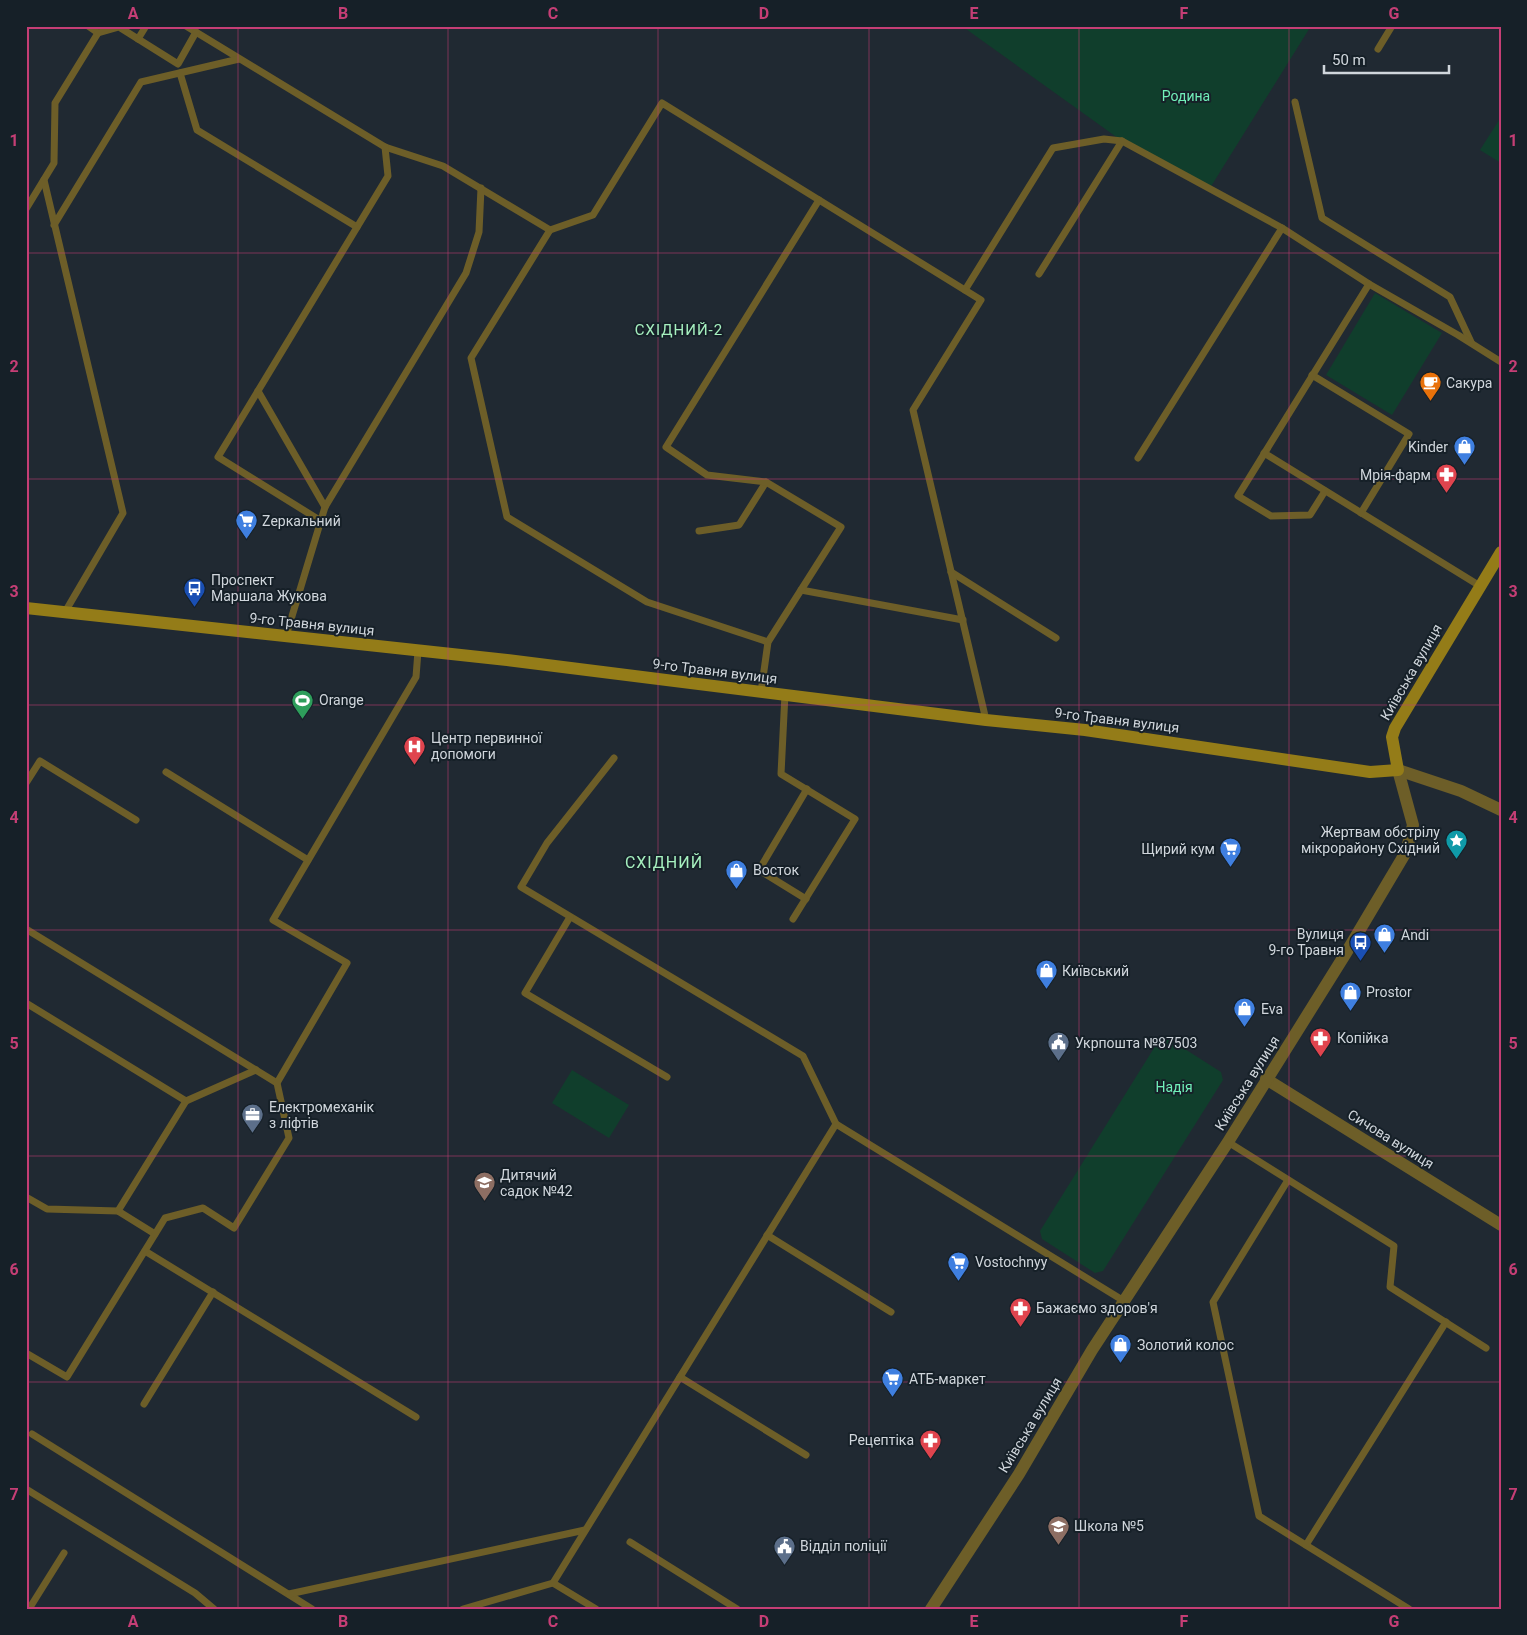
<svg xmlns="http://www.w3.org/2000/svg" width="1527" height="1635" font-family="Roboto,sans-serif">
<rect width="100%" height="100%" fill="#202932"/>
<!-- green -->
<g fill="#103e2c">
<polygon points="968,26 1311,26 1210,188 1122,141 966,29"/>
<polygon points="1501,117 1501,163 1480,150"/>
<polygon points="1375,293 1442,333 1392,415 1326,375"/>
<polygon points="1166,1037 1221,1072 1223,1080 1103,1271 1095,1273 1042,1239 1040,1231 1159,1040"/>
<polygon points="572,1070 629,1105 609,1138 552,1103"/>
</g>
<g fill="none" stroke-linecap="round" stroke-linejoin="round">
<!-- lane -->
<g stroke="#6d5e28" stroke-width="7">
<polyline points="88,26 98,33"/>
<polyline points="186,26 385,147 443,166 550,230"/>
<polyline points="138,39 146,26"/>
<polyline points="1378,49 1392,26"/>
<polyline points="180,73 197,130 357,227"/>
<polyline points="1295,102 1322,218 1450,297 1471,342"/>
<polyline points="44,180 123,513 65,612"/>
<polyline points="26,209 54,163 55,103 98,33 119,27 178,64 196,32"/>
<polyline points="54,225 141,82 239,59"/>
<polyline points="1039,274 1122,141"/>
<polyline points="965,290 1053,148 1104,139 1122,141 1282,228 1369,284 1458,335 1501,362"/>
<polyline points="1312,375 1409,434 1361,513"/>
<polyline points="258,391 325,507"/>
<polyline points="1264,453 1480,586"/>
<polyline points="1138,458 1282,228"/>
<polyline points="1325,491 1310,515 1271,516 1238,496 1369,284"/>
<polyline points="321,521 218,457 388,176 385,147"/>
<polyline points="699,531 739,525 766,482"/>
<polyline points="951,572 1056,638"/>
<polyline points="801,590 963,620"/>
<polyline points="286,636 325,507 466,273 479,232 481,188"/>
<polyline points="768,642 647,602 507,517 471,358 550,230 593,215 662,103 981,300 913,410 986,720"/>
<polyline points="761,692 768,642 841,527 766,482 707,475 666,447 819,200"/>
<polyline points="785,694 781,774 855,819 793,919"/>
<polyline points="614,758 547,843 521,887 803,1056 836,1124 1124,1301"/>
<polyline points="166,772 308,860"/>
<polyline points="26,783 40,761 136,820"/>
<polyline points="806,899 759,870 807,789"/>
<polyline points="570,917 525,993 667,1077"/>
<polyline points="26,929 277,1083"/>
<polyline points="26,1003 186,1101"/>
<polyline points="1228,1142 1394,1246 1390,1287 1486,1348"/>
<polyline points="1288,1180 1213,1302 1259,1516 1409,1609"/>
<polyline points="26,1197 47,1209 118,1211 155,1234"/>
<polyline points="118,1211 186,1101 256,1070"/>
<polyline points="767,1235 891,1312"/>
<polyline points="145,1251 416,1417"/>
<polyline points="26,1353 67,1377 165,1218 203,1208 234,1228 289,1138 277,1083 347,963 273,920 416,677 418,651"/>
<polyline points="680,1377 806,1455"/>
<polyline points="144,1404 213,1292"/>
<polyline points="32,1434 312,1609"/>
<polyline points="26,1489 195,1593 214,1609"/>
<polyline points="630,1542 737,1609"/>
<polyline points="1306,1545 1446,1322"/>
<polyline points="553,1583 596,1609"/>
<polyline points="289,1594 585,1530"/>
<polyline points="29,1609 64,1553"/>
<polyline points="463,1609 553,1583 836,1124"/>
</g>
<!-- street -->
<g stroke="#6d5e28" stroke-width="12">
<polyline points="1398,770 1461,791 1501,810"/>
<polyline points="1266,1079 1501,1225"/>
<polyline points="931,1609 1019,1474 1092,1350 1228,1142 1346,953 1406,852 1413,825 1398,770"/>
</g>
<!-- secondary -->
<polyline stroke="#947c18" stroke-width="12" points="26,608 507,660 986,720 1085,730 1370,772 1398,770 1392,737 1395,728 1501,552"/>
</g>
<!-- grid -->
<path fill="none" stroke="#c53e75" stroke-width="1" stroke-opacity="0.55" d="M238 26V1609M448 26V1609M658 26V1609M869 26V1609M1079 26V1609M1289 26V1609M26 253H1501M26 479H1501M26 705H1501M26 930H1501M26 1156H1501M26 1382H1501"/>
<!-- icons -->
<defs>
<symbol id="cafe-pin" viewBox="-11 -11 22 30"><path d="M0 17L-7.5 6A9.5 9.5 0 1 1 7.5 6Z" fill="#e8710a" stroke="#162028"/><path d="M-5.5-4.5H6V0H3Q3 3.5 0 3.5H-2.5Q-5.5 3.5-5.5 0ZM3-3.2v2h1.7v-2ZM-6 4.5H4V6H-6Z" fill="#fff"/></symbol>
<symbol id="shop-pin" viewBox="-11 -11 22 30"><path d="M0 17L-7.5 6A9.5 9.5 0 1 1 7.5 6Z" fill="#3f7fe0" stroke="#162028"/><path d="M-5-2.5h2.3a2.7 3.5 0 0 1 5.4 0H5L5.5 6h-11ZM-1.5-2.5h3a1.5 2.3 0 0 0-3 0Z" fill="#fff"/></symbol>
<symbol id="pharmacy-pin" viewBox="-11 -11 22 30"><path d="M0 17L-7.5 6A9.5 9.5 0 1 1 7.5 6Z" fill="#e0444e" stroke="#162028"/><path d="M-2-6h4v4h4v4h-4v4h-4v-4h-4v-4h4Z" fill="#fff"/></symbol>
<symbol id="supermarket-pin" viewBox="-11 -11 22 30"><path d="M0 17L-7.5 6A9.5 9.5 0 1 1 7.5 6Z" fill="#3f7fe0" stroke="#162028"/><path d="M-6-5.5h2.5l.6 2H6L4.5 2H-2.5L-4.4-4H-6ZM-1.5 3.2a1.3 1.3 0 1 0 .1 0ZM3 3.2a1.3 1.3 0 1 0 .1 0Z" fill="#fff"/></symbol>
<symbol id="bus-pin" viewBox="-11 -11 22 30"><path d="M0 17L-7.5 6A9.5 9.5 0 1 1 7.5 6Z" fill="#1a4fb4" stroke="#162028"/><path d="M-5-6H5V4H4V6H2V4H-2V6H-4V4H-5ZM-3.5-4V0h7V-4ZM-3.5 1.2v1.5H-2V1.2ZM2 1.2v1.5H3.5V1.2Z" fill="#fff"/></symbol>
<symbol id="stadium-pin" viewBox="-11 -11 22 30"><path d="M0 17L-7.5 6A9.5 9.5 0 1 1 7.5 6Z" fill="#2e9e5b" stroke="#162028"/><path d="M0-5a6.5 5 0 1 0 0 10a6.5 5 0 1 0 0-10ZM-3.5-1.8h7v3.6h-7Z" fill="#fff"/></symbol>
<symbol id="hospital-pin" viewBox="-11 -11 22 30"><path d="M0 17L-7.5 6A9.5 9.5 0 1 1 7.5 6Z" fill="#e0444e" stroke="#162028"/><path d="M-5-5h3v3.5h4V-5h3V5h-3V1.5h-4V5h-3Z" fill="#fff"/></symbol>
<symbol id="sight-pin" viewBox="-11 -11 22 30"><path d="M0 17L-7.5 6A9.5 9.5 0 1 1 7.5 6Z" fill="#0f9aa8" stroke="#162028"/><path d="M0-6L1.8-2.2L6-1.7L2.9 1.2L3.7 5.4L0 3.3L-3.7 5.4L-2.9 1.2L-6-1.7L-1.8-2.2Z" fill="#fff"/></symbol>
<symbol id="civic-pin" viewBox="-11 -11 22 30"><path d="M0 17L-7.5 6A9.5 9.5 0 1 1 7.5 6Z" fill="#5c6f8a" stroke="#162028"/><path d="M-.6-6.5H3V-4.5H.6V-3L4-1V1h2V6H-6V1h2V-1L-.6-3ZM-1.2 2.5V6h2.4V2.5Z" fill="#fff"/></symbol>
<symbol id="office-pin" viewBox="-11 -11 22 30"><path d="M0 17L-7.5 6A9.5 9.5 0 1 1 7.5 6Z" fill="#5c6f8a" stroke="#162028"/><path d="M-6-3h4V-5.5h4V-3h4V5H-6ZM-1-4.5V-3h2v-1.5ZM-6 0V1H6V0Z" fill="#fff"/></symbol>
<symbol id="school-pin" viewBox="-11 -11 22 30"><path d="M0 17L-7.5 6A9.5 9.5 0 1 1 7.5 6Z" fill="#8d6e63" stroke="#162028"/><path d="M0-5L7-2L0 1L-7-2ZM-4 1L0 2.5L4 1V4Q0 6-4 4Z" fill="#fff"/></symbol>
</defs>
<g fill-rule="evenodd">
<use href="#cafe-pin" x="1418" y="370" width="25" height="34"/>
<use href="#shop-pin" x="1452" y="434" width="25" height="34"/>
<use href="#pharmacy-pin" x="1434" y="462" width="25" height="34"/>
<use href="#supermarket-pin" x="234" y="508" width="25" height="34"/>
<use href="#bus-pin" x="182" y="576" width="25" height="34"/>
<use href="#stadium-pin" x="290" y="688" width="25" height="34"/>
<use href="#hospital-pin" x="402" y="734" width="25" height="34"/>
<use href="#sight-pin" x="1444" y="828" width="25" height="34"/>
<use href="#supermarket-pin" x="1218" y="836" width="25" height="34"/>
<use href="#shop-pin" x="724" y="858" width="25" height="34"/>
<use href="#shop-pin" x="1372" y="922" width="25" height="34"/>
<use href="#bus-pin" x="1348" y="930" width="25" height="34"/>
<use href="#shop-pin" x="1034" y="958" width="25" height="34"/>
<use href="#shop-pin" x="1338" y="980" width="25" height="34"/>
<use href="#shop-pin" x="1232" y="996" width="25" height="34"/>
<use href="#pharmacy-pin" x="1308" y="1026" width="25" height="34"/>
<use href="#civic-pin" x="1046" y="1030" width="25" height="34"/>
<use href="#office-pin" x="240" y="1102" width="25" height="34"/>
<use href="#school-pin" x="472" y="1170" width="25" height="34"/>
<use href="#supermarket-pin" x="946" y="1250" width="25" height="34"/>
<use href="#pharmacy-pin" x="1008" y="1296" width="25" height="34"/>
<use href="#shop-pin" x="1108" y="1332" width="25" height="34"/>
<use href="#supermarket-pin" x="880" y="1366" width="25" height="34"/>
<use href="#pharmacy-pin" x="918" y="1428" width="25" height="34"/>
<use href="#school-pin" x="1046" y="1514" width="25" height="34"/>
<use href="#civic-pin" x="772" y="1534" width="25" height="34"/>
</g>
<g text-anchor="middle" stroke-width="4" stroke-linejoin="round" paint-order="stroke">
<!-- park labels -->
<g font-size="14" fill="#71efb9" stroke="#162028">
<text x="1186" y="101">Родина</text>
<text x="1174" y="1092">Надія</text>
</g>
<!-- poi labels -->
<g font-size="14" fill="#d0d6dc" stroke="#162028" text-anchor="start">
<text x="1446" y="388">Сакура</text>
<text x="1448" y="452" text-anchor="end">Kinder</text>
<text x="1431" y="480" text-anchor="end">Мрія-фарм</text>
<text x="262" y="526">Zеркальний</text>
<text x="211" y="585">Проспект<tspan x="211" dy="16">Маршала Жукова</tspan></text>
<text x="319" y="705">Orange</text>
<text x="431" y="743">Центр первинної<tspan x="431" dy="16">допомоги</tspan></text>
<text x="1440" y="837" text-anchor="end">Жертвам обстрілу<tspan x="1440" dy="16">мікрорайону Східний</tspan></text>
<text x="1215" y="854" text-anchor="end">Щирий кум</text>
<text x="753" y="875">Восток</text>
<text x="1344" y="939" text-anchor="end">Вулиця<tspan x="1344" dy="16">9-го Травня</tspan></text>
<text x="1401" y="940">Andi</text>
<text x="1062" y="976">Київський</text>
<text x="1366" y="997">Prostor</text>
<text x="1261" y="1014">Eva</text>
<text x="1337" y="1043">Копійка</text>
<text x="1075" y="1048">Укрпошта №87503</text>
<text x="269" y="1112">Електромеханік<tspan x="269" dy="16">з ліфтів</tspan></text>
<text x="500" y="1180">Дитячий<tspan x="500" dy="16">садок №42</tspan></text>
<text x="975" y="1267">Vostochnyy</text>
<text x="1036" y="1313">Бажаємо здоров'я</text>
<text x="1137" y="1350">Золотий колос</text>
<text x="909" y="1384">АТБ-маркет</text>
<text x="914" y="1445" text-anchor="end">Рецептіка</text>
<text x="1074" y="1531">Школа №5</text>
<text x="800" y="1551">Відділ поліції</text>
</g>
<!-- street labels -->
<g font-size="14" fill="#d0d6dc" stroke="#162028">
<text transform="translate(312 624) rotate(6)" y="5">9-го Травня вулиця</text>
<text transform="translate(715 671) rotate(7)" y="5">9-го Травня вулиця</text>
<text transform="translate(1411 672) rotate(-60)" y="5">Київська вулиця</text>
<text transform="translate(1117 720) rotate(7)" y="5">9-го Травня вулиця</text>
<text transform="translate(1247 1083) rotate(-58)" y="5">Київська вулиця</text>
<text transform="translate(1391 1139) rotate(32)" y="5">Сичова вулиця</text>
<text transform="translate(1030 1425) rotate(-59)" y="5">Київська вулиця</text>
</g>
<!-- neighbourhood labels -->
<g font-size="15" letter-spacing="1" fill="#a6f0bf" stroke="#162028">
<text x="679" y="335">СХІДНИЙ-2</text>
</g>
<!-- quarter labels -->
<g font-size="16" letter-spacing="1" fill="#a6f0bf" stroke="#162028">
<text x="664" y="868">СХІДНИЙ</text>
</g>
</g>
<!-- border -->
<rect width="1527" height="1635" fill="none" stroke="#162028" stroke-width="55"/>
<!-- scale -->
<path d="M1324 65v8h125v-8" fill="none" stroke="#d0d6dc" stroke-width="2.5"/>
<text x="1332" y="65" font-size="15" fill="#d0d6dc" stroke="#162028" stroke-width="4" paint-order="stroke">50 m</text>
<rect x="28" y="28" width="1472" height="1580" fill="none" stroke="#c53e75" stroke-width="2"/>
<g font-size="16" text-anchor="middle" font-weight="bold" fill="#c53e75">
<text x="133" y="19">A</text>
<text x="343" y="19">B</text>
<text x="553" y="19">C</text>
<text x="764" y="19">D</text>
<text x="974" y="19">E</text>
<text x="1184" y="19">F</text>
<text x="1394" y="19">G</text>
<text x="14" y="146">1</text>
<text x="1513" y="146">1</text>
<text x="14" y="372">2</text>
<text x="1513" y="372">2</text>
<text x="14" y="597">3</text>
<text x="1513" y="597">3</text>
<text x="14" y="823">4</text>
<text x="1513" y="823">4</text>
<text x="14" y="1049">5</text>
<text x="1513" y="1049">5</text>
<text x="14" y="1275">6</text>
<text x="1513" y="1275">6</text>
<text x="14" y="1500">7</text>
<text x="1513" y="1500">7</text>
<text x="133" y="1627">A</text>
<text x="343" y="1627">B</text>
<text x="553" y="1627">C</text>
<text x="764" y="1627">D</text>
<text x="974" y="1627">E</text>
<text x="1184" y="1627">F</text>
<text x="1394" y="1627">G</text>
</g>
</svg>
